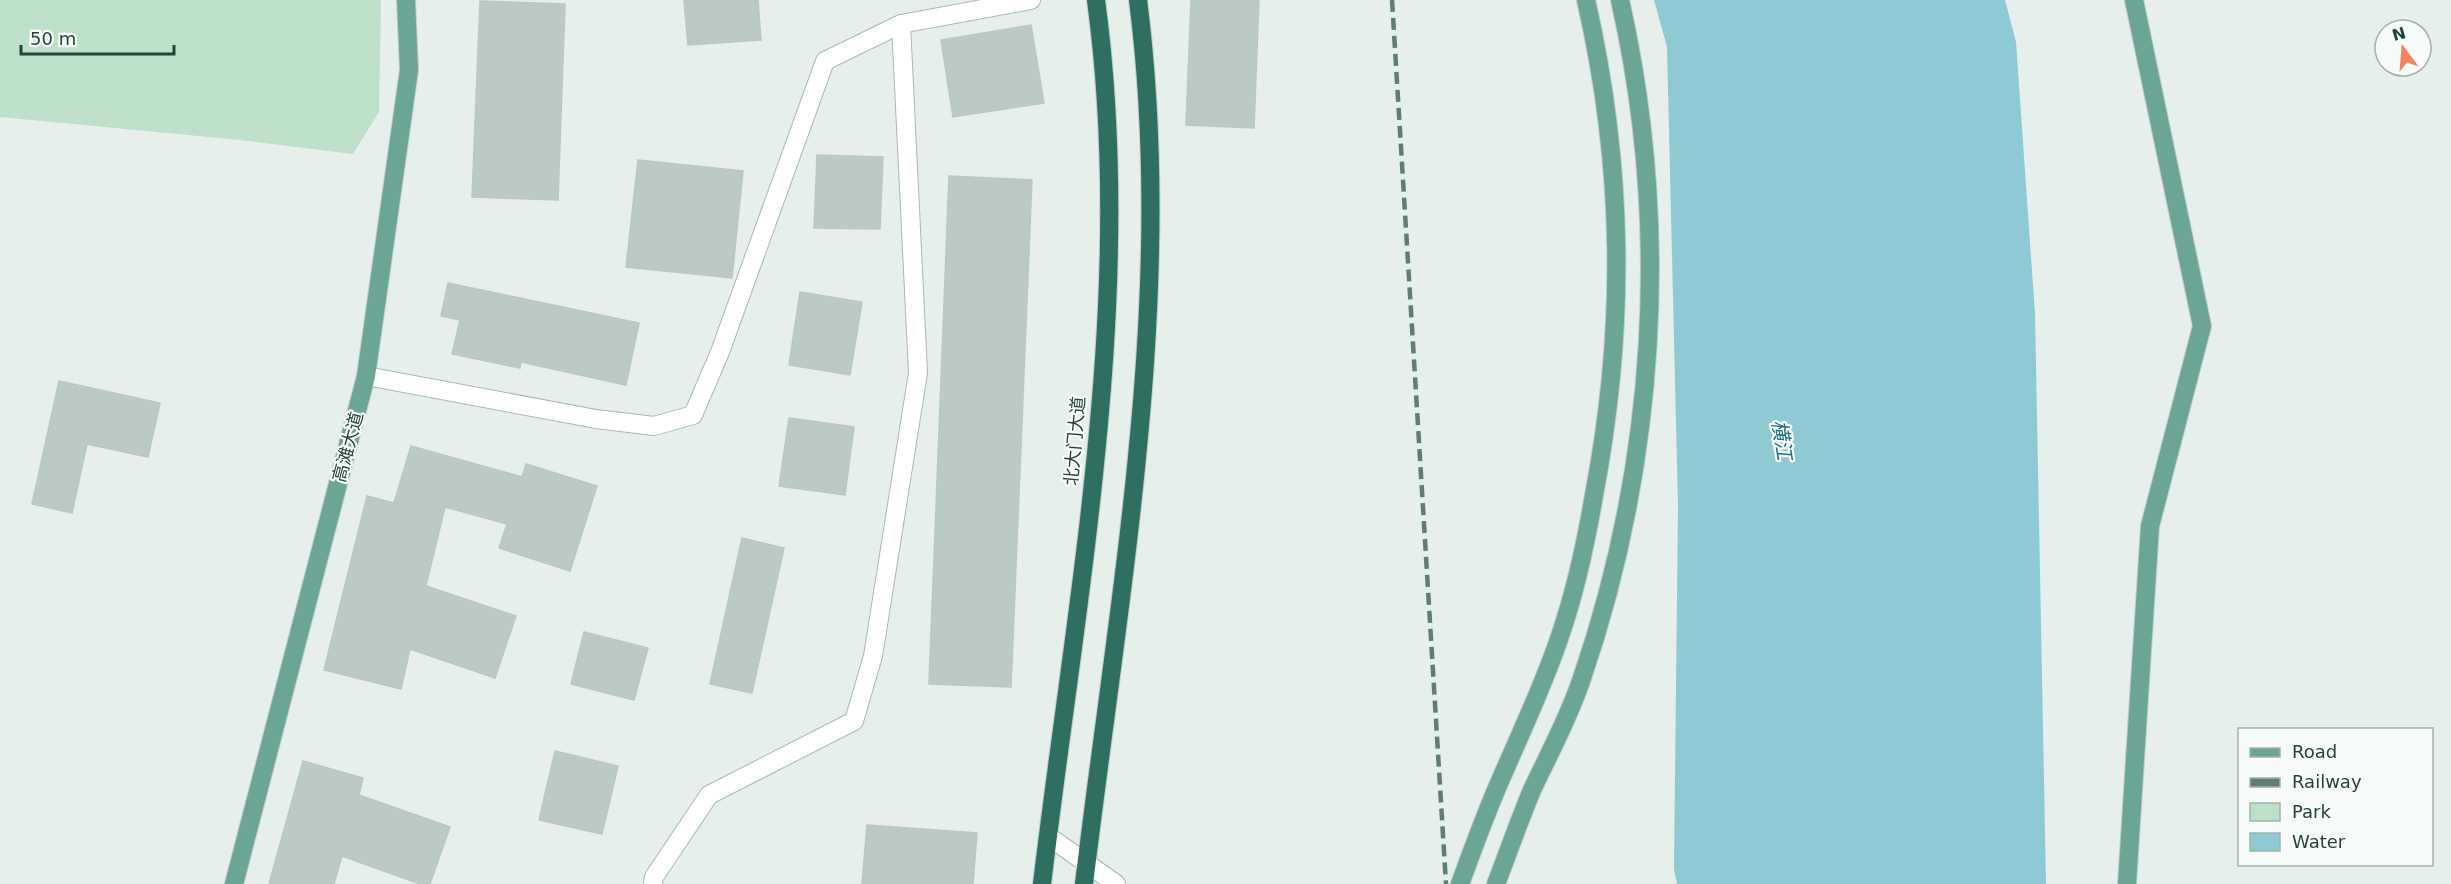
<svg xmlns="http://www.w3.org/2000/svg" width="2451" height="884" font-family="'DejaVu Sans','Noto Sans SC',sans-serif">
<rect width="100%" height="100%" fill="#e6efeb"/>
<!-- green -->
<polygon fill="#bfe0c8" points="0,0 381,0 379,112 353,154 240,140 0,117"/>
<!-- water -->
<polygon fill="#8ec9d4" points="1654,0 2005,0 2016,42 2035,314 2046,884 1677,884 1674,869 1678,506 1667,47"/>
<!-- building -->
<g fill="#bbcac4" stroke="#b8c9c2" stroke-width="1.5">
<polygon points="684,0 758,0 761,40 688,45"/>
<polygon points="1191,0 1259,0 1254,128 1186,125"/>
<polygon points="480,1 565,4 558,200 472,197"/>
<polygon points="1031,25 1044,103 953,117 941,40"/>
<polygon points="817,155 883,157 880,229 814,228"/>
<polygon points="638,160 743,171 732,278 626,267"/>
<polygon points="949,176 1032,180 1011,687 929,684"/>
<polygon points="448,283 639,323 626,385 521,362 520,368 452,354 460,320 441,316"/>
<polygon points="800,292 862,302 850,375 789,365"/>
<polygon points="59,381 160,403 148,457 87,444 72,513 32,504"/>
<polygon points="789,418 854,427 845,495 779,486"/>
<polygon points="411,446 522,477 526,464 597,486 570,571 499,548 507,524 445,507 426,586 516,616 495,678 410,649 401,689 324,670 367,496 394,503"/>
<polygon points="742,538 784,548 752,693 710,684"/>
<polygon points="584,632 648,648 634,700 571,684"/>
<polygon points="555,751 618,766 602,834 539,820"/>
<polygon points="303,761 363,778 359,795 450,827 430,884 420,884 342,856 334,884 269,884"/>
<polygon points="867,825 977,833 973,884 862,884"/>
</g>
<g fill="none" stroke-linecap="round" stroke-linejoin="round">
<defs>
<g id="minor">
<polyline points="366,376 596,419 654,426 693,415 720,352 825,61 901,24 1031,0"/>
<polyline points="1048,836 1116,884"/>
<polyline points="653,884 654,877 709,795 854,721 873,656 918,373 901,24"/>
</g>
<g id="major">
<polyline points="234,884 366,376 409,70 406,0"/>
<path d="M1460 884C1473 849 1485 815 1500 781 1521 732 1544 685 1561 633 1576 589 1586 542 1594 495 1626 327 1624 167 1586 0"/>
<path d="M1496 884C1508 853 1519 821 1532 790 1549 754 1568 719 1581 681 1656 463 1671 226 1620 0"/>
<polyline points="2127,884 2150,526 2202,326 2134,0"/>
</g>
<g id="highway">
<path d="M1042 884C1077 591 1136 295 1096 0"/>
<path d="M1084 884C1119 591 1176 296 1138 0"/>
</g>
</defs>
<!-- minor casing -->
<use href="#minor" stroke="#a8b8b2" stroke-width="20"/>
<!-- major casing -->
<use href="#major" stroke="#c2cac8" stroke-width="20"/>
<!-- highway casing -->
<use href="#highway" stroke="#c2cac8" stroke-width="20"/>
<!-- minor -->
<use href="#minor" stroke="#fff" stroke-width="18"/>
<!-- major -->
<use href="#major" stroke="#6aa596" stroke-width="18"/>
<!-- highway -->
<use href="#highway" stroke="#2f6f62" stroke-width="18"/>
<!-- rail -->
<polyline stroke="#5f7d75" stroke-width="4.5" stroke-dasharray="12 6" stroke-linecap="butt" points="1392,0 1446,884"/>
</g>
<g text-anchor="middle" stroke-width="4.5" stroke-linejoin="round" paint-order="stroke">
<!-- street labels -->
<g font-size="18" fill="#24423a" stroke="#f7fbf9">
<text transform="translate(1075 441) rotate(-85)" y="6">北大门大道</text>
<text transform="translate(348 447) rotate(-75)" y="6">高滩大道</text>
</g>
<!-- water labels -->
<g font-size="20" font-style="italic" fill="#1c6f80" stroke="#f7fbf9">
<text transform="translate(1782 440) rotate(81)" y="7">横江</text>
</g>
</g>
<!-- legend -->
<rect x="2238" y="728" width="195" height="138" fill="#f7fbf9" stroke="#a3b1ad" stroke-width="1.5"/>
<rect x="2250" y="748" width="30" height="9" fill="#6aa596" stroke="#a3b1ad" stroke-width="1.5"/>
<text x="2292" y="758" font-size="18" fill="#24423a">Road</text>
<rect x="2250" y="778" width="30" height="9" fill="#5f7d75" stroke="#a3b1ad" stroke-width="1.5"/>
<text x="2292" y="788" font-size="18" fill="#24423a">Railway</text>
<rect x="2250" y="803" width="30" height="18" fill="#bfe0c8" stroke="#a3b1ad" stroke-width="1.5"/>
<text x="2292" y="818" font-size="18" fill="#24423a">Park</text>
<rect x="2250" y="833" width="30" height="18" fill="#8ec9d4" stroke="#a3b1ad" stroke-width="1.5"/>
<text x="2292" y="848" font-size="18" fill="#24423a">Water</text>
<!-- north arrow -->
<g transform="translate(2403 48) rotate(344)"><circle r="28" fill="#f7fbf9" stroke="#a3b1ad" stroke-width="1.5"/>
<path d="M0-4.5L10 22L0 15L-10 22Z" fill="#f4845f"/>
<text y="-9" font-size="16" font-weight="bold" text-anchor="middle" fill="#24423a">N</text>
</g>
<!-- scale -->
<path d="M21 45v9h153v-9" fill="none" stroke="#24423a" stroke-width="3"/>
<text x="30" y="45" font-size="18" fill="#24423a" stroke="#f7fbf9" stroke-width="4.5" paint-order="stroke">50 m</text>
</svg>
